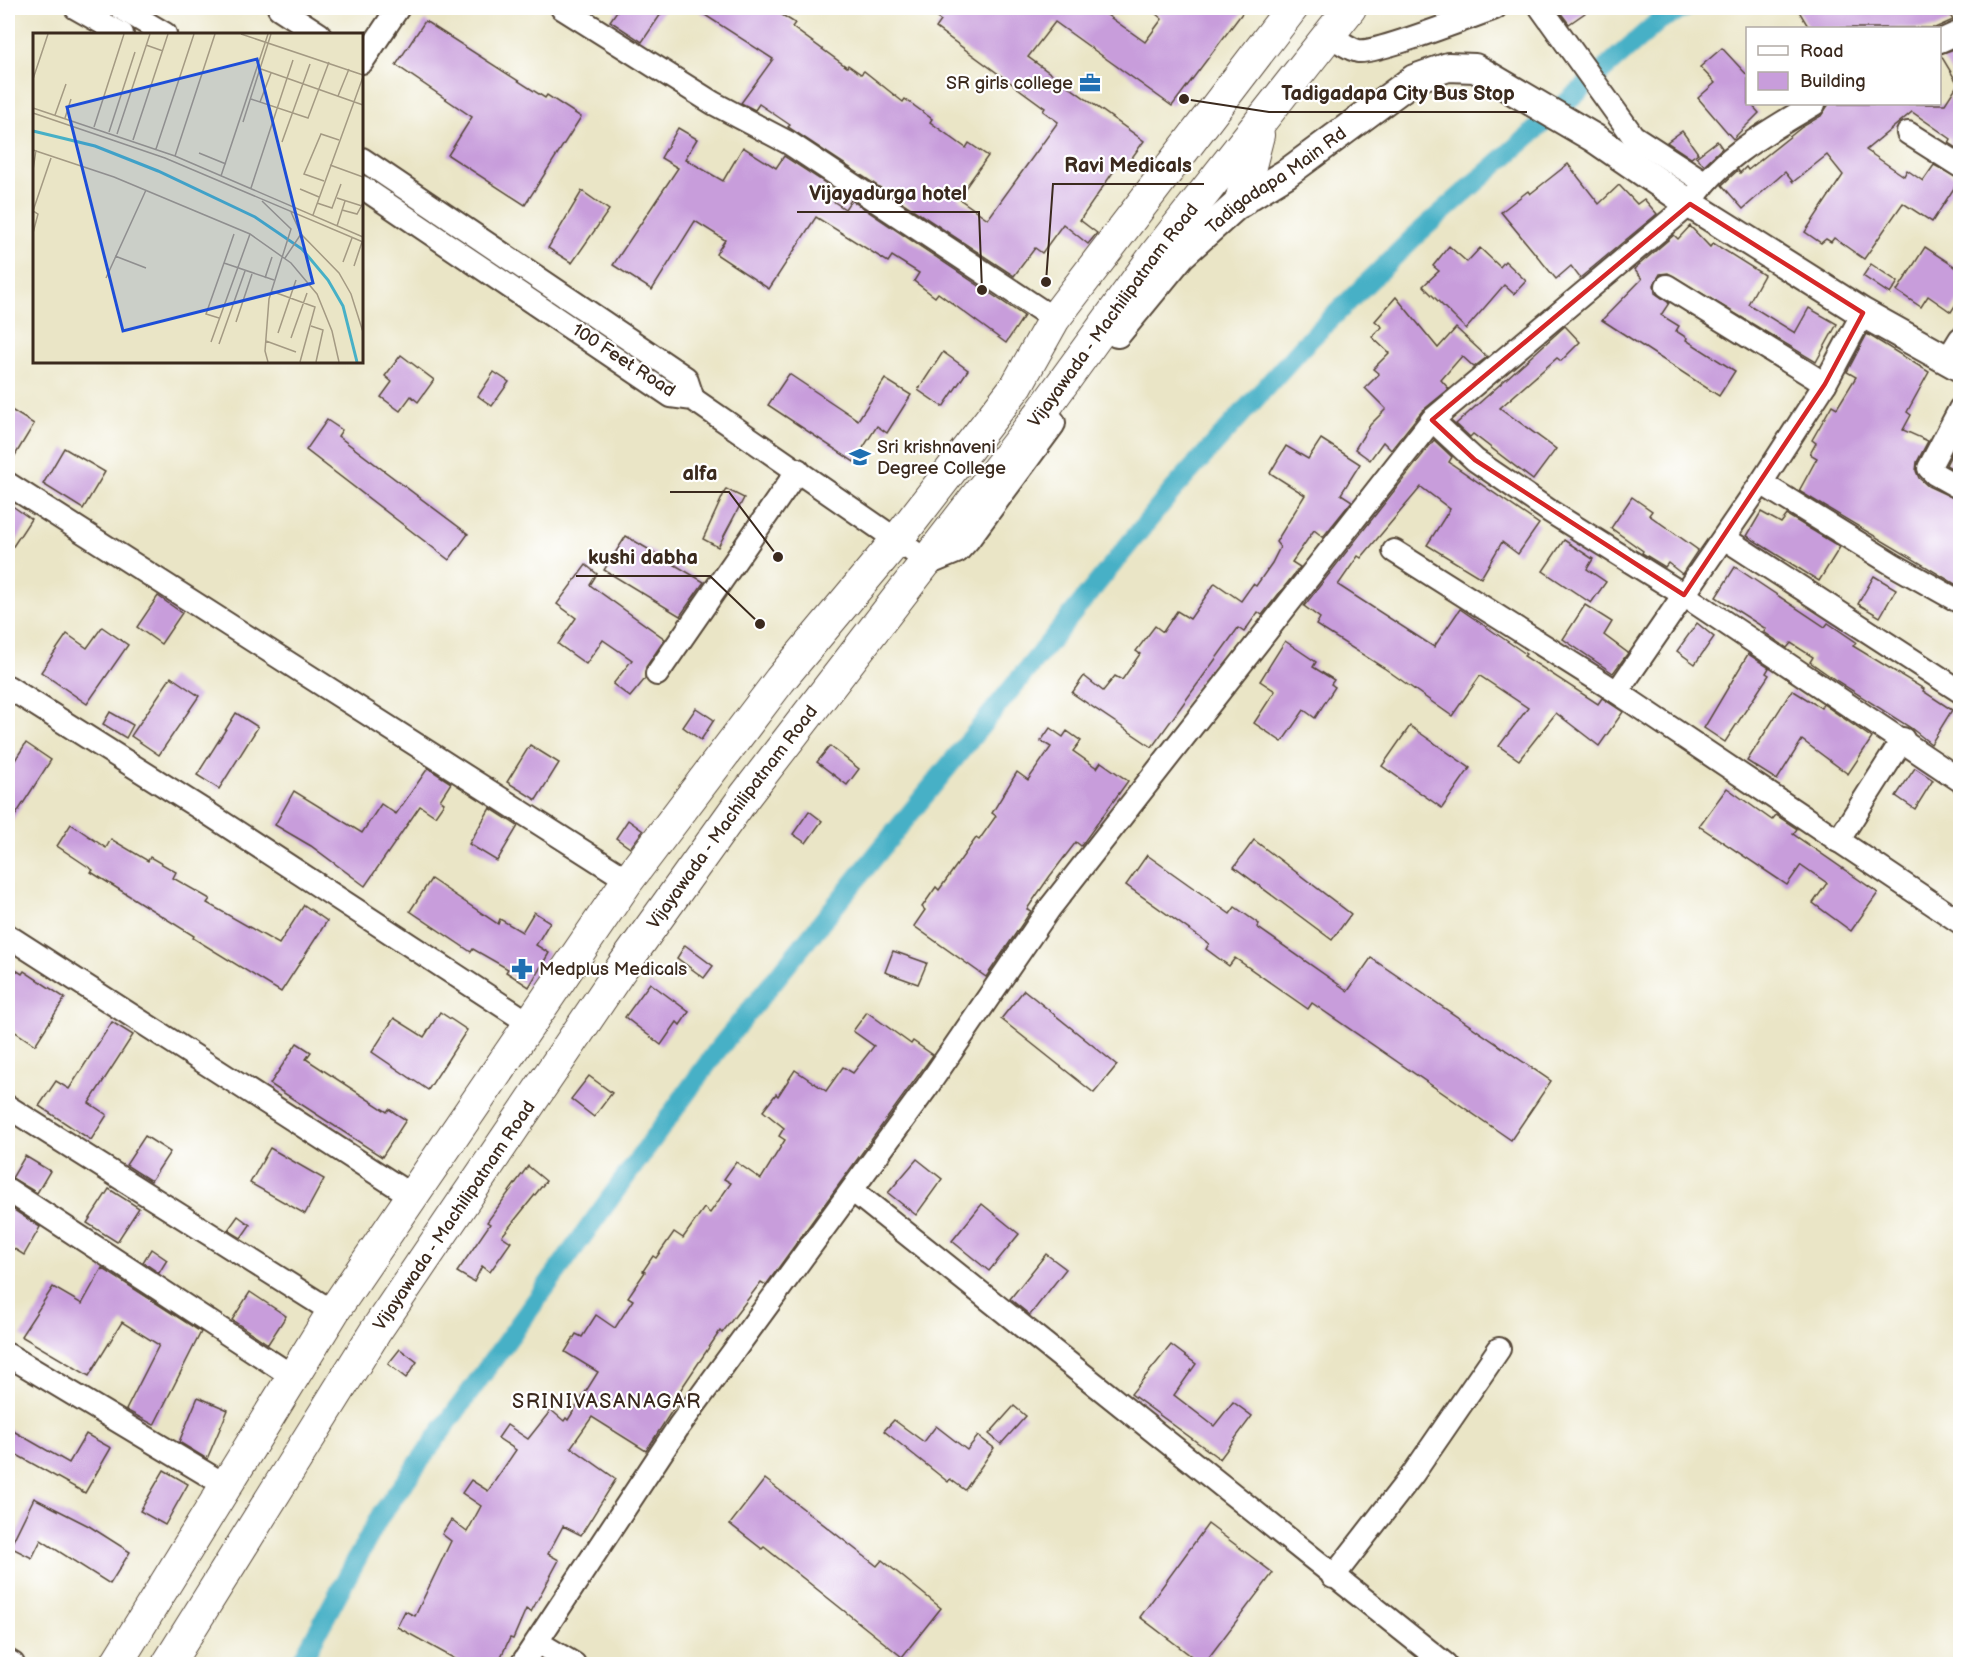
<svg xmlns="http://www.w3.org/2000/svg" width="1968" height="1672" font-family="'Balsamiq Sans',sans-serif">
<rect width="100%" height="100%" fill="#fff"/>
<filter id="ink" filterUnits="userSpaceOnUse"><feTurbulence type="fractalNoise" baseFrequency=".0167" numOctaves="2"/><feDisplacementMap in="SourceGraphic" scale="12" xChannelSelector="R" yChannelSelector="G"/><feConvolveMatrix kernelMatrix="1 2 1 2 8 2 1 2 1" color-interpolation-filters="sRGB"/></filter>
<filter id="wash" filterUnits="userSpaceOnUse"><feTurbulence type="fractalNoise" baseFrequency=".008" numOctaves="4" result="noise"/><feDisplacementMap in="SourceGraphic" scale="24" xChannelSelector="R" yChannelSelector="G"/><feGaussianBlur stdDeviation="1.35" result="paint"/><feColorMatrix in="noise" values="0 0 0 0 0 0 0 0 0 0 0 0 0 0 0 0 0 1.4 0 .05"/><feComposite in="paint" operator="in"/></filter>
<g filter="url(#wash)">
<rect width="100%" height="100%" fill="#eae5c6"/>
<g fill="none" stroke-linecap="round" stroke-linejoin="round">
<!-- canal -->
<polyline stroke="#47b0c6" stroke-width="20" points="300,1664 380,1516 716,1052 1173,490 1303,346 1415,236 1660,20 1685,8"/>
</g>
<g id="blocks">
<!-- building -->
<g fill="#c89ddb">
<polygon points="619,8 665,8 642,42 610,21"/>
<polygon points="694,8 771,8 795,23 792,27 847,67 848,65 861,74 864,71 903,102 905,99 932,119 930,122 966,148 969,143 988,156 958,198 988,219 1058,122 1043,111 1045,108 936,28 941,21 922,8 1097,8 1145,42 1162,19 1149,8 1246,8 1172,106 1055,22 1028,57 1144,141 1126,166 1120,162 1080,220 1097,233 1088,244 1063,224 1042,253 1035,248 1014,276 788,127 790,125 759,104 755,110 741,103 773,59"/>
<polygon points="1557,8 1592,8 1569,24"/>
<polygon points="1797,8 1946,8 1953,20 1935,28 1809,28"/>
<polygon points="425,21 545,98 547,95 581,117 525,205 448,155 472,117 396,65"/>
<polygon points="1960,47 1960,150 1949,143 1951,139 1912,112 1866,150 1904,176 1907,170 1923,181 1934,165 1960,179 1932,222 1903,203 1864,259 1834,238 1831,242 1826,239 1821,243 1805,232 1843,175 1827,155 1793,182 1785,172 1743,209 1722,185 1738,170 1740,173 1746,167 1748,170 1802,127 1821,116 1829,104 1945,104 1958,84 1940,54"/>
<polygon points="1722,48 1748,76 1748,104 1751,104 1759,113 1733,139 1698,98 1715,83 1700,67"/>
<polygon points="678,128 697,139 685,159 723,181 743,147 776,168 784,156 827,184 821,193 845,209 851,200 1024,316 1006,343 938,293 935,297 914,281 919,273 892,256 888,262 816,217 769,289 716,254 725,240 695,221 652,290 613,265 678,168 661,158"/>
<polygon points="1682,131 1698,153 1691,158 1667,142"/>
<polygon points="1717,141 1722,148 1704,165 1696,157"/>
<polygon points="1568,164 1599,204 1619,185 1637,204 1644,199 1657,214 1580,278 1571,266 1556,279 1501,212 1528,191 1530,194"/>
<polygon points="582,191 609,210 572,263 548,248"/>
<polygon points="1690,226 1710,247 1713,243 1764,275 1748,304 1795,333 1809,308 1837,324 1816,362 1668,273 1660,274 1654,285 1655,293 1669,303 1661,315 1679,326 1676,331 1687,338 1686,340 1735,371 1719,396 1602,320 1642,279 1634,269 1674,235 1678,239"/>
<polygon points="1449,246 1467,262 1480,248 1500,267 1505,261 1526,281 1514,294 1504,285 1466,329 1423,286 1439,271 1433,266"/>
<polygon points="1925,247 1960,270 1960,298 1951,312 1928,296 1921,307 1897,291"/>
<polygon points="1871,264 1898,282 1890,294 1863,276"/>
<polygon points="1396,297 1438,348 1456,328 1487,357 1474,367 1462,356 1441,380 1449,389 1422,411 1391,450 1383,442 1370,460 1355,449 1370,425 1386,409 1365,388 1379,374 1373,369 1389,353 1372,337 1382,327 1375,321"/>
<polygon points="1565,326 1580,342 1561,361 1557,358 1500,408 1556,449 1533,480 1473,434 1470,437 1456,424"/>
<polygon points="1867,334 1929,372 1907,412 1911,415 1903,430 1928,441 1917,462 1916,471 1919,478 1928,486 1960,501 1960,587 1799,491 1817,458 1810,454 1816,443 1812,440 1832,405 1837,408 1856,377 1847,372"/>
<polygon points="943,352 968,370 943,407 918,390"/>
<polygon points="401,355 434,380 418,402 411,396 400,411 381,397 392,382 385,376"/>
<polygon points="494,372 509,382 492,406 478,396"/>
<polygon points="789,374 858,420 885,379 911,395 887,433 877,426 854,462 768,405"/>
<polygon points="8,408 34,424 8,467"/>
<polygon points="327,420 342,430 338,436 468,534 449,560 306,450"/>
<polygon points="1960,437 1960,473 1946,465"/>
<polygon points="1321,439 1360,464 1341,494 1352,501 1323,537 1314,530 1292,562 1300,567 1262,615 1258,612 1244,632 1238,628 1152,747 1072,693 1084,676 1103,691 1115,676 1122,680 1140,654 1136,651 1155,626 1163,632 1177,611 1190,619 1215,583 1241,601 1253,584 1256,586 1272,563 1280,547 1276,542 1305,495 1270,473 1286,446 1308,459"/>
<polygon points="1434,440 1452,457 1449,462 1539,524 1518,554 1502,542 1481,578 1427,545 1450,509 1421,487 1361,558 1358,556 1338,585 1434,647 1460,609 1526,654 1524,656 1598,704 1602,698 1623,712 1599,746 1556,713 1519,760 1499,746 1528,708 1480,676 1452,716 1384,668 1316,625 1320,618 1304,606"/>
<polygon points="64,448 105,472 83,509 43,484"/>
<polygon points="726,489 744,498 718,547 703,539"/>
<polygon points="1632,497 1652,511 1649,515 1698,550 1682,574 1668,563 1665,567 1642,553 1643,551 1611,528"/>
<polygon points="8,503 31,519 8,554"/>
<polygon points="1761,512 1781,523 1787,515 1840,547 1819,581 1747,536"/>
<polygon points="626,536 704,582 680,616 604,570"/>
<polygon points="1564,540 1593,559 1587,569 1606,582 1591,603 1543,571"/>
<polygon points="586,565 597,574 590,585 665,639 646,667 645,679 630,697 613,684 632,660 603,640 586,664 558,644 576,618 557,604"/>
<polygon points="1735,567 1825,627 1828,623 1856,642 1853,646 1924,689 1923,691 1952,710 1931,744 1911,728 1837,681 1810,662 1813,657 1791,643 1787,648 1764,632 1766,629 1716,597"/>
<polygon points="1874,576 1896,589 1880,617 1858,604"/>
<polygon points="158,596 182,613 161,644 137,627"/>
<polygon points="1585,605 1612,622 1604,635 1628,653 1613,673 1563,639"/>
<polygon points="1697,623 1714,637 1695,664 1677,651"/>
<polygon points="102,627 128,645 87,704 41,672 67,634 87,648"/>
<polygon points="1285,641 1316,662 1313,667 1334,680 1331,684 1335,687 1315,718 1304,710 1282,742 1254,723 1275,691 1260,681"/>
<polygon points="1748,654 1769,668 1766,673 1769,675 1725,742 1704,728"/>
<polygon points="171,677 199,696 159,755 131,736"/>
<polygon points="1792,690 1821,708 1823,704 1872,738 1848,774 1802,740 1777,780 1747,761"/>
<polygon points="696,708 714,720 701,740 683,727"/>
<polygon points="110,712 133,725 126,738 103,724"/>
<polygon points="236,713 258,727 219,789 197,775"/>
<polygon points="1410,726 1470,768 1442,808 1382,766"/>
<polygon points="1050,728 1063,737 1067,731 1081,741 1073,751 1097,768 1101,762 1128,781 1081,846 1076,842 1050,876 1027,909 1031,911 986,977 914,926 925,910 922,907 936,887 939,890 976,838 979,840 996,816 992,813 1017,772 1028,780 1051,747 1041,741"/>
<polygon points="26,743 51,760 8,827 8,771"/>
<polygon points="530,745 559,763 536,800 507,782"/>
<polygon points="830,746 859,769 847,785 817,762"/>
<polygon points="428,768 451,783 440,800 444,803 435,816 420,806 365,886 311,846 275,825 294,791 362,833 381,804 396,814"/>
<polygon points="1915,768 1933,780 1915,809 1896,796"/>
<polygon points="1727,788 1772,820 1776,815 1797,829 1793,834 1878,893 1851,931 1813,903 1827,883 1801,865 1787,885 1699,826"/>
<polygon points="490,808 518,826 497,861 469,844"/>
<polygon points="809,811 822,821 806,843 793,834"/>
<polygon points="628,820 643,831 630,848 616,838"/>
<polygon points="71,824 106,848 111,839 148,861 150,857 176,872 173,878 210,899 207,903 279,944 304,905 327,921 281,992 193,938 194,936 91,872 93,870 57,846"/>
<polygon points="1254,840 1351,914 1332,940 1234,867"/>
<polygon points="1147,855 1230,914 1235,907 1259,924 1257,927 1348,991 1371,958 1551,1081 1511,1140 1312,1003 1308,1009 1235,958 1229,966 1206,949 1209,944 1126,885"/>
<polygon points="431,879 498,924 500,919 522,932 534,912 550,922 536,945 549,953 529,987 506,972 508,969 473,949 471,952 410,911"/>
<polygon points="685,945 713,966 704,978 677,958"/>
<polygon points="893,951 927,963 918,984 885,972"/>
<polygon points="8,965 22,974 24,971 65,998 35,1045 8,1027"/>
<polygon points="650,983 689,1012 680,1025 677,1022 661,1045 625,1017"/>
<polygon points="1024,990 1117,1065 1094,1093 1001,1019"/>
<polygon points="440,1012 467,1030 428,1090 372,1052 394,1018 424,1037"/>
<polygon points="867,1012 911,1044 913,1041 933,1055 766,1285 761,1282 722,1333 720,1331 675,1398 679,1400 646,1451 592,1417 571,1447 616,1479 581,1535 563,1526 548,1554 559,1560 531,1612 526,1609 513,1639 510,1638 497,1665 466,1665 397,1627 405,1611 415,1616 451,1541 442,1534 451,1520 467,1532 481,1506 462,1493 471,1480 488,1491 516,1450 498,1438 507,1425 528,1439 551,1410 564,1421 566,1418 568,1420 598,1372 565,1352 576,1334 582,1337 596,1315 615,1328 633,1300 628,1297 645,1272 643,1271 653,1256 656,1258 674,1232 683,1238 704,1208 710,1213 731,1183 724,1179 736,1162 761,1179 785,1140 779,1136 784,1128 763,1111 776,1094 778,1096 795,1070 826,1091 843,1067 853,1073 874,1046 853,1031"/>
<polygon points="112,1022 133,1035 89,1103 107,1115 91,1140 39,1106 56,1081 69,1089"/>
<polygon points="297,1043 311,1052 306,1059 387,1112 389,1109 406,1120 382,1157 270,1084"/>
<polygon points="589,1076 612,1093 594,1117 571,1099"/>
<polygon points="145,1136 170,1152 151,1181 126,1165"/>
<polygon points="270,1148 324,1179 305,1214 250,1183"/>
<polygon points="25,1156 50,1171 37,1193 12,1178"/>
<polygon points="917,1159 942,1179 916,1215 888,1193"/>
<polygon points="528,1166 546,1181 502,1236 511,1242 490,1272 482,1266 474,1282 457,1272 490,1224 487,1222"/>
<polygon points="109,1189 139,1208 117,1242 87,1223"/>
<polygon points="982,1204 1019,1234 989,1271 952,1241"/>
<polygon points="8,1206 40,1227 24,1255 8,1245"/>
<polygon points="238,1216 250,1225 241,1238 228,1230"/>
<polygon points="151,1249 167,1260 159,1273 143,1262"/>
<polygon points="1046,1254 1066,1269 1030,1315 1010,1299"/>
<polygon points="102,1268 201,1332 154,1425 126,1410 159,1345 122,1322 89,1376 21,1336 53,1287 82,1304"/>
<polygon points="250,1292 286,1316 268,1344 232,1320"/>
<polygon points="1171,1345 1196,1364 1174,1395 1214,1426 1233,1402 1252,1416 1220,1459 1131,1394"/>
<polygon points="400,1349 417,1362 406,1378 388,1364"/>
<polygon points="198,1397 228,1410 207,1459 179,1442"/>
<polygon points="1014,1406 1026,1416 1001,1444 989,1434"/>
<polygon points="894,1420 924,1442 936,1426 967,1450 978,1436 994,1448 965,1490 950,1479 948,1482 884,1431"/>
<polygon points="8,1428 69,1463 86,1434 111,1448 85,1493 8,1450"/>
<polygon points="164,1470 188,1484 165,1525 140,1511"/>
<polygon points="765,1479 877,1566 882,1560 941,1608 902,1657 764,1547 762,1549 730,1524"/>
<polygon points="34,1498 89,1526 130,1552 110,1584 41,1540 32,1558 10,1547"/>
<polygon points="1208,1524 1273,1573 1203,1665 1140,1617"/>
</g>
</g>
</g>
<g filter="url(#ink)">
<use href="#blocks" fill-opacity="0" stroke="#554637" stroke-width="1.5"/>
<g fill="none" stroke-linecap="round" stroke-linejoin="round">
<defs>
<g id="minor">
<polyline points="76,8 122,34"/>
<polyline points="121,8 165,34"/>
<polyline points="279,8 319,34"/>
<polyline points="562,8 713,103 789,143 1054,319"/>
<polyline points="1541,8 1633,136 1704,182"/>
<path d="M1330 34C1339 41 1347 48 1358 51 1375 54 1473 16 1495 8"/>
<polyline points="1940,41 1960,32"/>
<polyline points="362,62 398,8"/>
<polyline points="1908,133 1960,166"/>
<polyline points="362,159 686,378 693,399"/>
<polyline points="362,187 671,396 693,399 927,561"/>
<polyline points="1667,286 1825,384"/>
<polyline points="1863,313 1825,384 1761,483 1617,692 1960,922"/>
<polyline points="1947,360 1960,339"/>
<polyline points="1960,409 1929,468 1935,474 1960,488"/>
<polyline points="1432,420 1475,460 1551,512 1684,595 1960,780"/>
<polyline points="1761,483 1894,565 1960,602"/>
<polyline points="8,484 628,880"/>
<polyline points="1724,538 1960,691"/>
<polyline points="1394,551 1617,692"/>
<polyline points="657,674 798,470"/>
<polyline points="8,687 206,812 529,1023"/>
<polyline points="1838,841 1903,739"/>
<polyline points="8,936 412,1196"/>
<polyline points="8,1107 333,1312"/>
<polyline points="8,1190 292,1376"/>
<polyline points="852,1190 1445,1664"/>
<polyline points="8,1355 225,1485"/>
<polyline points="1333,1577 1413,1474 1499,1349"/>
<polyline points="537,1642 574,1664"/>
<polyline points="8,1661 13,1664"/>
<path d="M522 1664 679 1426 927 1087 1049 909 1432 420 1690 204C1718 158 1769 131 1814 104"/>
</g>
<g id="major">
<path id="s1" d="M1117 333 1181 255 1241 201 1287 173 1414 79 1448 67 1475 68 1594 138 1690 204 1863 313 1960 367"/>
<polyline points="927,561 956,549 966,538 1051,423"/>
</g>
<g id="highway">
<polyline points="1241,201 1258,135"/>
<polyline points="116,1664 333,1312 628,880 780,680 897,540 1017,385 1054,319 1292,8"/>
<path id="s2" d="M168 1664 375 1332 623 966 745 796 1041 413 1156 254 1350 8"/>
</g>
</defs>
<!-- minor casing -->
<use href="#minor" stroke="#554637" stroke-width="26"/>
<!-- major casing -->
<use href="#major" stroke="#554637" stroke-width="32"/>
<!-- highway casing -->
<use href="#highway" stroke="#554637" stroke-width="34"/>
<!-- minor -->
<use href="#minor" stroke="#fff" stroke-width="22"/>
<!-- major -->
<use href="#major" stroke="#fff" stroke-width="28"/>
<!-- highway -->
<use href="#highway" stroke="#fff" stroke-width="32"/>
</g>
</g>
<!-- marked area -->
<path fill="none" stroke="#d62828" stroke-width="4.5" stroke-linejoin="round" d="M1690 204 1863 313 1825 384 1684 595 1475 460 1432 420Z"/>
<!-- icons -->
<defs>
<symbol id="office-bare" viewBox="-9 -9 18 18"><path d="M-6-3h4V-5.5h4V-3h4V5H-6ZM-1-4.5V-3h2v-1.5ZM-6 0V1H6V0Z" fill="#1f6fb2" stroke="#fff" stroke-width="2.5" paint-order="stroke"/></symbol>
<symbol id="university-bare" viewBox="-9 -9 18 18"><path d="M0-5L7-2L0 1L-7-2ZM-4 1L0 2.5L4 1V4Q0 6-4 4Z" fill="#1f6fb2" stroke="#fff" stroke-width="2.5" paint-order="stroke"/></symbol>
<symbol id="pharmacy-bare" viewBox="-9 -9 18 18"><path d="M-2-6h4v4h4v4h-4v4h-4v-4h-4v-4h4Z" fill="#1f6fb2" stroke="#fff" stroke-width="2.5" paint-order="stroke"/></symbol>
</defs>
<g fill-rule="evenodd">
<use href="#office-bare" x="1075" y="68" width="30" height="30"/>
<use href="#university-bare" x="845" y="442" width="30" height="30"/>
<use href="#pharmacy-bare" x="507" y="954" width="30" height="30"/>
</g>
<g text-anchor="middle" stroke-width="4.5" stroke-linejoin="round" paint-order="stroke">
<!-- poi labels -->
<g font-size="18" fill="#3b2a1e" stroke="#fff" text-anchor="start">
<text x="1073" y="89" text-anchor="end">SR girls college</text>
<text x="877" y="453">Sri krishnaveni<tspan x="877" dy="21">Degree College</tspan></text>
<text x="539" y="975">Medplus Medicals</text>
</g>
<!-- street labels -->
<g font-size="18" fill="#3b2a1e" stroke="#fff">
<text dy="6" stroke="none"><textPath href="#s1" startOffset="222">Tadigadapa Main Rd</textPath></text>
<text dy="6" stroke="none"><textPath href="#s2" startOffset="1648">Vijayawada - Machilipatnam Road</textPath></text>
<text transform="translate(624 360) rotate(33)" y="6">100 Feet Road</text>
<text dy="6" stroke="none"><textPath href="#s2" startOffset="1018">Vijayawada - Machilipatnam Road</textPath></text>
<text dy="6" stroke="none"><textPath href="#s2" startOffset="532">Vijayawada - Machilipatnam Road</textPath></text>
</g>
<!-- neighbourhood labels -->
<g font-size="20" letter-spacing="1.5" fill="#3b2a1e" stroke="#fff">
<text x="607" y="1408">SRINIVASANAGAR</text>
</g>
</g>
<!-- overview -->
<g transform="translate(33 33)">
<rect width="330" height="330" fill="#eae5c6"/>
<path fill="none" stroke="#47b0c6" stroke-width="3" d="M0 98 62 113 125 138 222 184 269 216 295 247 310 273 324 329"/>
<path fill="none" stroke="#a49a83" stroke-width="1.5" d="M208 1 330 42M113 12 130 18M228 36 330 72M0 46 15 1M305 63 316 36M218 66 275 85 296 29M227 69 238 40M0 75 142 123 330 204M0 80 132 125 330 209M22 82 33 51M32 85 38 66M210 89 238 1M61 94 91 1M76 99 102 19M84 101 117 1M100 107 135 1M249 109 277 31M123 116 161 1M0 117 81 144 217 201 258 230 284 261 299 298 306 329M166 120 193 131M142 123 182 1M297 132 330 144M0 137 3 117M188 143 235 1M291 148 271 141 288 101 306 107M218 155 260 27M267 156 286 164M304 165 329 173M229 168 258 196 236 266 232 318 235 329M284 170 299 175 308 151M309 177 324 181 330 170M258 179 268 201 306 240 318 261 330 299M280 182 330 44M304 193 312 168M0 200 5 181 0 178 18 125M82 223 113 235M252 225 268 201M310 229 319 205M191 230 201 201M321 233 329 209M73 245 113 157M232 245 239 224M238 258 282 274 267 329M186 285 173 281 191 230 241 247M203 289 219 241M278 293 290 297 283 329M245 300 263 247M258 305 274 260M233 308 263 319M178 309 217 201M186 311 212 238"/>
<path fill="#1d4ed8" fill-opacity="0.15" stroke="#1d4ed8" stroke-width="3" d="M224 26 280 250 90 298 34 74Z"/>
<rect width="330" height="330" fill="none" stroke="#3b2a1e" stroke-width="3"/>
</g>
<!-- callouts -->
<path fill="none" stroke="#3b2a1e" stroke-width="2" d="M1184 99L1269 112H1527M1046 282L1053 184H1204M982 290L979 212H797M778 557L729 492H670M760 624L710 576H576"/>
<g fill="#3b2a1e" stroke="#fff" stroke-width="2">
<circle cx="1184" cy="99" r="6"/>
<circle cx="1046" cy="282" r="6"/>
<circle cx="982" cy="290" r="6"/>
<circle cx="778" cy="557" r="6"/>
<circle cx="760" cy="624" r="6"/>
</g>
<g font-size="20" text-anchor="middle" font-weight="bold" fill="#3b2a1e" stroke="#fff" stroke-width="4.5" stroke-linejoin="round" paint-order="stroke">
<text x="1398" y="100">Tadigadapa City Bus Stop</text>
<text x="1128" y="172">Ravi Medicals</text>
<text x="888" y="200">Vijayadurga hotel</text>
<text x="700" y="480">alfa</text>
<text x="643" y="564">kushi dabha</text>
</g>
<!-- margin -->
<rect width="1968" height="1672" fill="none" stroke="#fff" stroke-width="30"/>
<!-- legend -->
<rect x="1746" y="27" width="195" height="78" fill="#ffffff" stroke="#b1aaa5" stroke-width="1.5"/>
<rect x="1758" y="46" width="30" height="9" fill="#ffffff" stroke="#b1aaa5" stroke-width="1.5"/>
<text x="1800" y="57" font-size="18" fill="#3b2a1e">Road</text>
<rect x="1758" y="72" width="30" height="18" fill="#c89ddb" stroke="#b1aaa5" stroke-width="1.5"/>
<text x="1800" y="87" font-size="18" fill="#3b2a1e">Building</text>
</svg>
